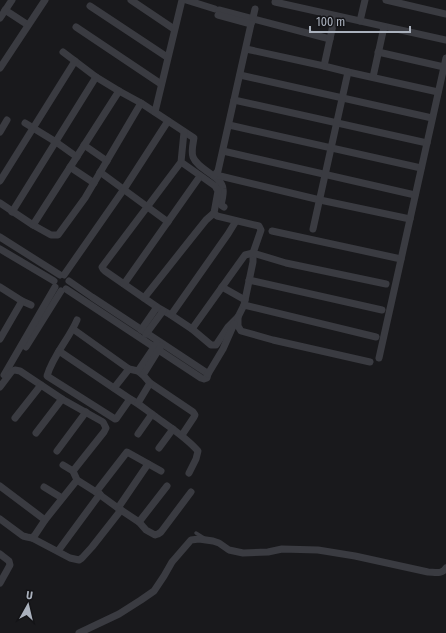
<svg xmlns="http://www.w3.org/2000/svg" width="446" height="633" font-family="'Fira Sans Condensed',sans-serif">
<rect width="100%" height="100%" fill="#19191c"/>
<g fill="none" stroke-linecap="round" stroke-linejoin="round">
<!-- service -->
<polyline stroke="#3a3b41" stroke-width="3.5" points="196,533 204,538"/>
<!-- minor -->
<g stroke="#3a3b41" stroke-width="7">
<polyline points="131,0 174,29"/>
<polyline points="186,0 215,9"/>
<polyline points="386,0 446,14"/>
<polyline points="275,2 446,40"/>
<polyline points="90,6 167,57"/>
<polyline points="5,10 28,25"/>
<polyline points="219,10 330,39"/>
<polyline points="335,16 324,66 348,72 438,92"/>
<polyline points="0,18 12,0"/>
<polyline points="360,21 365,0"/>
<polyline points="252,22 255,9"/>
<polyline points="76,27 161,84"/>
<polyline points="246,49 324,66"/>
<path d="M63 52 96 77 119 91 141 103 194 138C193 144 191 151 193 157 198 170 222 176 223 189 224 194 222 200 221 205L224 207"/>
<polyline points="378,52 444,67"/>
<polyline points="0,68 45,0"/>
<polyline points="240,75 432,118"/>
<polyline points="373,77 384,27"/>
<polyline points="234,100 427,143"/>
<polyline points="155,112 182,0"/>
<polyline points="25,123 56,142 77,157"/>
<polyline points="229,125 421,168"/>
<polyline points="0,132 7,120"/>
<polyline points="84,145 107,161"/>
<polyline points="223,151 415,195"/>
<polyline points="181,162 102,267 103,269 105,271 157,307 171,315 192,329 211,345 216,345 228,327 238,317 244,305 253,262 253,253 261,230 259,226 217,216 214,213 218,191 215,186 181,162 184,132"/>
<polyline points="70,167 94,183"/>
<polyline points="100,172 168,222"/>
<polyline points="216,175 320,200 410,219"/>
<polyline points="214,176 218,171 251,24 218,15"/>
<polyline points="0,181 75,61"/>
<polyline points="0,203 33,225 51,235 58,235 85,198 141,103"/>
<polyline points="12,212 96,77"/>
<polyline points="33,225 119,91"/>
<polyline points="313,229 348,72"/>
<polyline points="272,231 401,259"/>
<polyline points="0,237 60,275"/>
<polyline points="0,249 54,281"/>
<polyline points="64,275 124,189 168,121"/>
<polyline points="249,280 382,310"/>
<polyline points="124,284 198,179"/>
<polyline points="0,287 22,301 31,305"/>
<polyline points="222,287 245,300"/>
<polyline points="66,289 201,378 204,379 207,378 208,374 207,373 92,297 69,281"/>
<polyline points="144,298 190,240 206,220 214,213"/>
<polyline points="244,305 376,337"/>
<polyline points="171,315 228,234 236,221"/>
<polyline points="238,317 238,326 241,331 273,340 370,362"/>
<path d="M77 320C69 339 53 355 47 376L115 419H116L130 399"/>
<polyline points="73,329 129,369 138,371 143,375 150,383 193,412 195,415 194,417 182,435"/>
<polyline points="192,329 245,255 253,253 286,263 386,284"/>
<polyline points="141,330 157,307"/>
<polyline points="146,334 163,311"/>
<polyline points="0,339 22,301"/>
<polyline points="26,347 61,291"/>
<path d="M59 351 130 399C140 404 147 411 156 417 171 428 186 437 198 451L196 459 189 473"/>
<polyline points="379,358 446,58"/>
<polyline points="138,371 157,343"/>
<polyline points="208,374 223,349 234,324"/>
<polyline points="4,375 55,287"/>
<polyline points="143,375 161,346"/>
<polyline points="0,387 12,371 15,370 20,371 62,399 103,422 106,428 104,432 73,471"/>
<polyline points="114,388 129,369"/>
<polyline points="138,403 150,383"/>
<polyline points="15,418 41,385"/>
<polyline points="36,433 62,399"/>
<polyline points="138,434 152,414"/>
<polyline points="159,448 173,429"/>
<polyline points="57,451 86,412"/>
<polyline points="63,465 73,471 77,480 96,492 118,508 139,522 146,530 155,535 158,534 161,532 191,492"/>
<polyline points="0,486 45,520"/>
<polyline points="44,487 62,498"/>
<polyline points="96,492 127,452 161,471"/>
<polyline points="118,508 148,464"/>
<polyline points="0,519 23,536 27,537 32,538 35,535 45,520 77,480"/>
<polyline points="139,522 167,486"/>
<polyline points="32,538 70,558 79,560 82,558 92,547 121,510"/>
<polyline points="58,551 100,494"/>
<polyline points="0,554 9,561 10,565 0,583"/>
<path d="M79 633 119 614 141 600 154 591 164 576 172 562 191 540 199 539 213 541 219 543 229 550 243 553 268 552 282 549 318 550 355 556 428 572C434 572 442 575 446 568"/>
</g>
</g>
<!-- north arrow -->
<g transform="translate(28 605) rotate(8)" stroke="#141417" stroke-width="3" paint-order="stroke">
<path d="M0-3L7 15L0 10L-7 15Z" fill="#aab1bd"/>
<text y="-6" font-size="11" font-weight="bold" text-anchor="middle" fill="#aab1bd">U</text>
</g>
<!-- scale -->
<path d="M310 26v6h100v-6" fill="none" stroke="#aab1bd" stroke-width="2"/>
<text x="316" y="26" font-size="12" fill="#aab1bd" stroke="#141417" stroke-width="3" paint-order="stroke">100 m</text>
</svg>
